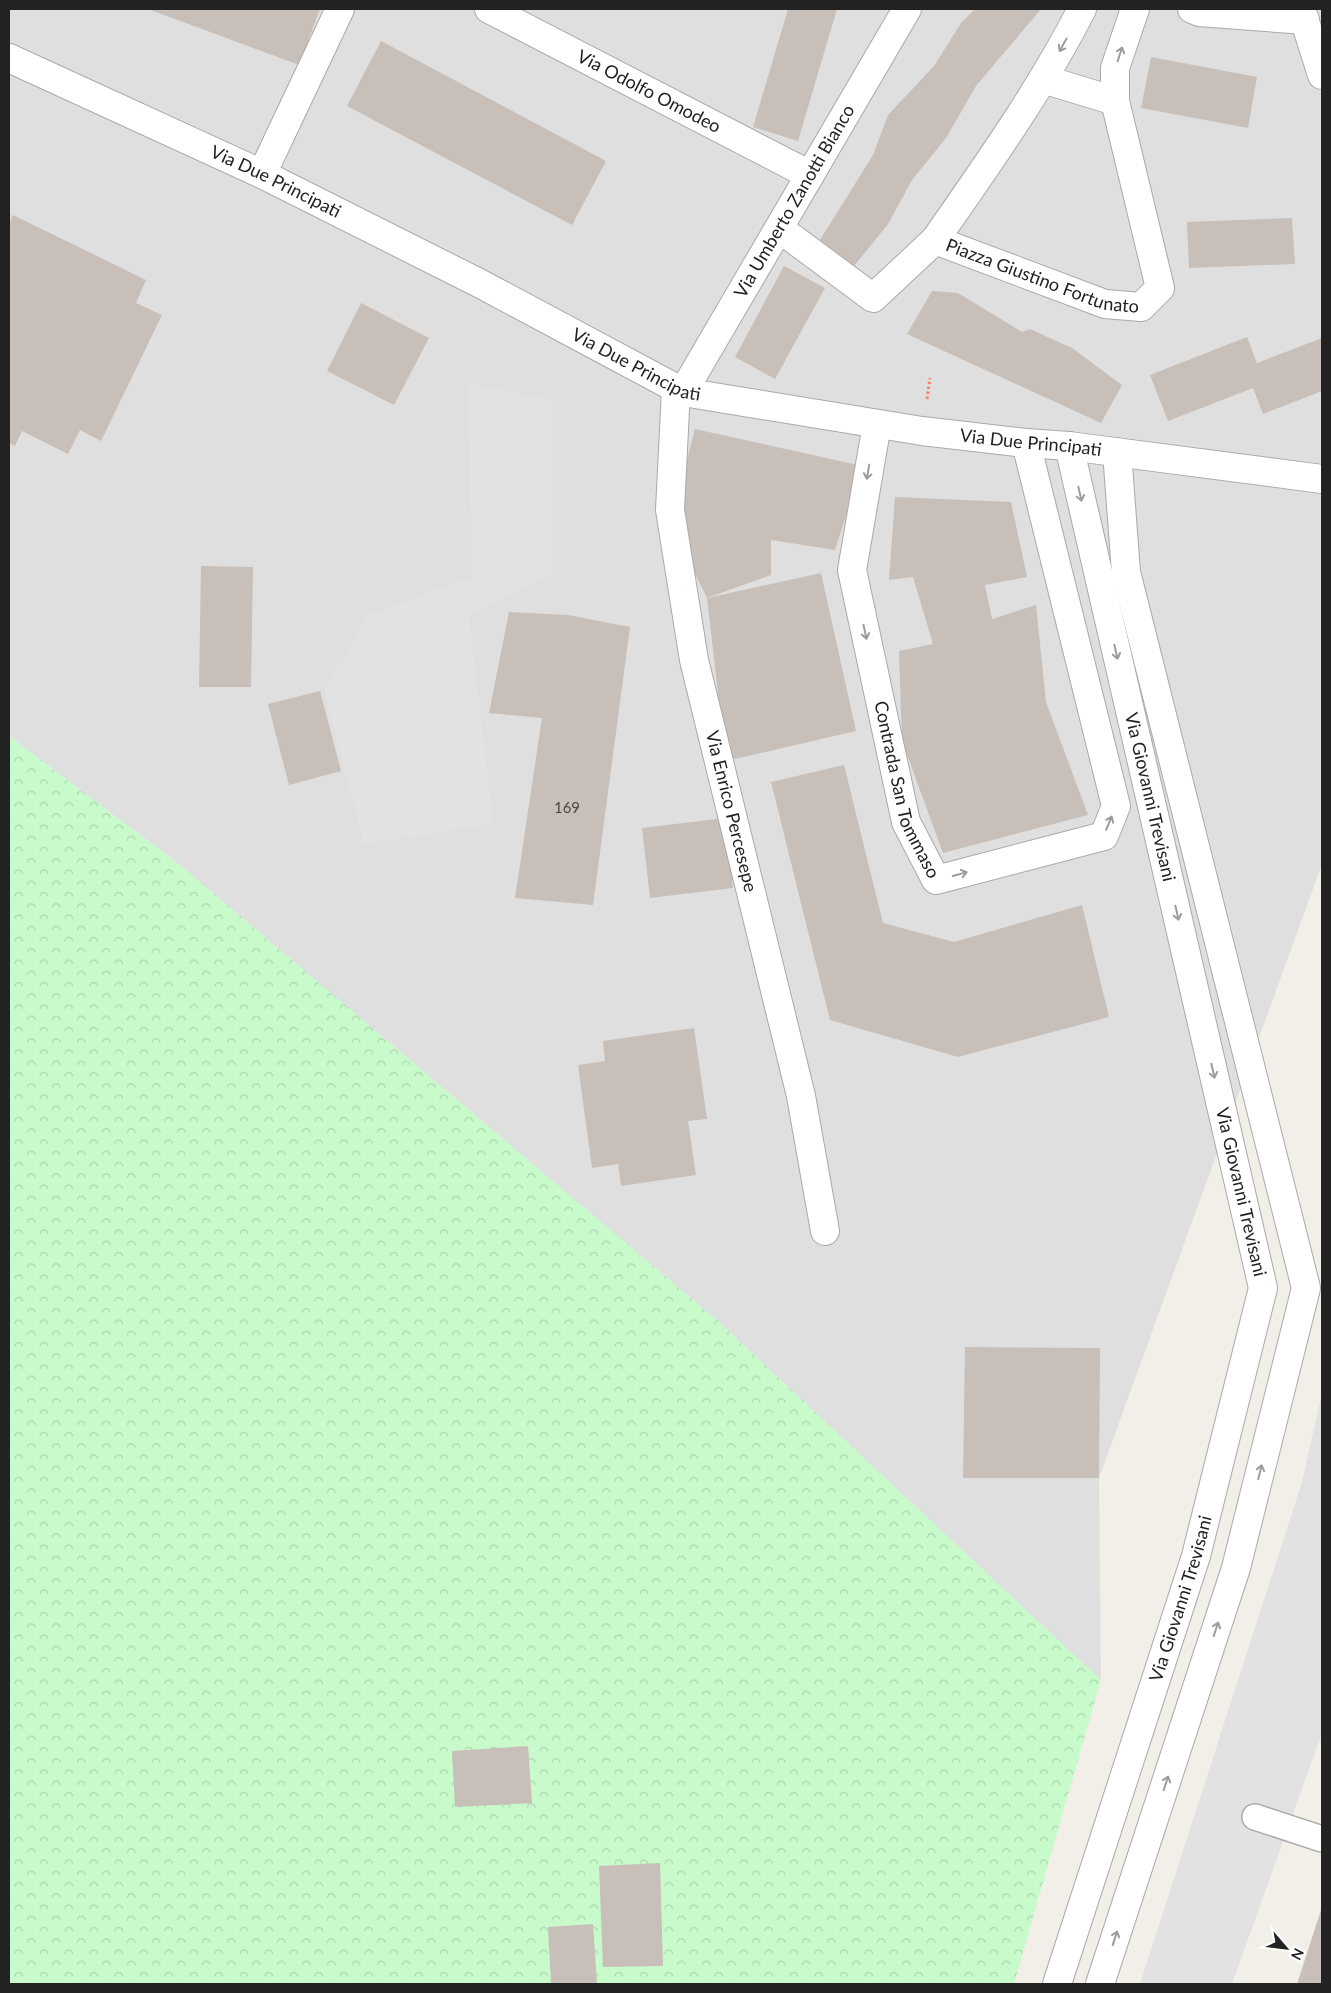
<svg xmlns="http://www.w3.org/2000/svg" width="1331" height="1993" font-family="Lato,sans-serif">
<defs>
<pattern id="park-crowns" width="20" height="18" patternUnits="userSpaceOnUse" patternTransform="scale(1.25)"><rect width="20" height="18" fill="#c8facc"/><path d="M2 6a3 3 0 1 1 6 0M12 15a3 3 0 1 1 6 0" fill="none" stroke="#acd6af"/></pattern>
</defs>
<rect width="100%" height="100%" fill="#f2efe9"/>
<!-- residential -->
<polygon fill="#e0dfdf" points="9,9 1322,9 1322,864 1099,1478 1101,1680 180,865 9,736"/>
<!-- park -->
<polygon fill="url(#park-crowns)" points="9,736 180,865 717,1320 1101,1680 1014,1984 9,1984"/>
<!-- parking -->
<g fill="#e2e2e2">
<polygon points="468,383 552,401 553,573 469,616 493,824 364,844 324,691 369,615 472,577"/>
<polygon points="1322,1393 1322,1733 1232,1984 1140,1984 1302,1482"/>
</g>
<!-- building -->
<g fill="#c7bfb8">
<polygon points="148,9 320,9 299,65"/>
<polygon points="788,9 837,9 798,141 753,127"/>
<polygon points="975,9 1041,9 976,86 946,138 912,180 888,224 854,266 820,240 873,155 888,115 934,66 961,23"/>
<polygon points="381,41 606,161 572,225 347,106"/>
<polygon points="1151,57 1257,77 1248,128 1141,108"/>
<polygon points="13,215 146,280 136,303 162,315 101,441 80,430 68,454 22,431 15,446 9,443 9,224"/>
<polygon points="1292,218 1295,264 1189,268 1187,222"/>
<polygon points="784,266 825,288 775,379 735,357"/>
<polygon points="932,291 958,293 1022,332 1030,329 1072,348 1122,385 1101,423 907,334"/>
<polygon points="361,303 429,338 394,405 327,371"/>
<polygon points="1247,337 1257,363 1322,338 1322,391 1263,414 1253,388 1168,421 1150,375"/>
<polygon points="695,429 862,466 835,550 771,540 771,575 707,598 685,554 681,483"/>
<polygon points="895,497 1011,502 1027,577 985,585 992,619 1036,605 1046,702 1088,815 943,853 902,741 899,651 933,644 913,577 889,580"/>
<polygon points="201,566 253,567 251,687 199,687"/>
<polygon points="821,573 856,731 726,761 707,598"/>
<polygon points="509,612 568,615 630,627 593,905 515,898 542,718 489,713"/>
<polygon points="320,691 341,771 289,785 268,704"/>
<polygon points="844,765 883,923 954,942 1082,905 1109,1017 958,1057 830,1020 771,782"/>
<polygon points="725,818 733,888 650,898 642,828"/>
<polygon points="694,1028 707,1119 688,1121 696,1175 621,1186 618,1164 592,1168 578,1065 605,1061 603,1041"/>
<polygon points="965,1347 1100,1348 1099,1478 963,1478"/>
<polygon points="528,1746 532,1803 455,1807 452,1751"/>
<polygon points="660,1863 663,1966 603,1967 599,1866"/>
<polygon points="1322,1907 1322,1984 1297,1984"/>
<polygon points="593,1924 597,1984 551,1984 548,1927"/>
</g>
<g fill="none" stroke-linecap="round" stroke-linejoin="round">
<defs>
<polyline id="pedestrian" points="1255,1817 1322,1839"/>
<g id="minor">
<path id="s1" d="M489 9 810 175"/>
<path id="s2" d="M1082 9C1040 91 987 165 935 240L1105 304 1141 307 1160 288 1115 101V68L1135 9"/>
<polyline points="1192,9 1199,12 1305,20"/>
<polyline points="1301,9 1322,75"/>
<polyline points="1043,79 1115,101"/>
<polyline points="262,174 340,9"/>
<polyline points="780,229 873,298 935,240"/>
<path id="s3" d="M676 389 670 510 694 660 801 1096 825 1231"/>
<path id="s4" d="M683 392 907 9"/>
<path id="s5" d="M877 424 852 570 906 822 936 880 1104 836 1116 806 1026 443"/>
<path id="s6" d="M1057 1984 1196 1556 1263 1288 1069 446"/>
<polyline points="1100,1984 1236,1568 1306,1288 1126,572 1117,452"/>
</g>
<g id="tertiary">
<path id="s7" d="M9 58 262 174 481 284 683 392 922 431 1026 443 1069 446 1322 479"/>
</g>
</defs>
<!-- pedestrian casing -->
<use href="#pedestrian" stroke="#a9a9a9" stroke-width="28"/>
<!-- minor casing -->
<use href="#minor" stroke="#a9a9a9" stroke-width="30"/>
<!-- tertiary casing -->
<use href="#tertiary" stroke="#a9a9a9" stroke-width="30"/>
<!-- path -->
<polyline stroke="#fa8072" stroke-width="3" stroke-dasharray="2.5 2.5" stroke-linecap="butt" points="927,399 930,378"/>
<!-- pedestrian -->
<use href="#pedestrian" stroke="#fff" stroke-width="25"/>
<!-- minor -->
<use href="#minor" stroke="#fff" stroke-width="28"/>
<!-- tertiary -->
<use href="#tertiary" stroke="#fff" stroke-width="28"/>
</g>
<!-- one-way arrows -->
<defs><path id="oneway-shaft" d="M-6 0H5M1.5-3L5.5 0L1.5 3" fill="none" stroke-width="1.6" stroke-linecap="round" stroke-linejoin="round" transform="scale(1.25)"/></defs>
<g stroke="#9c9c9c">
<use href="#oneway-shaft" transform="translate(1063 45) rotate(119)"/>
<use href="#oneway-shaft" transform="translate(1120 54) rotate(-72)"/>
<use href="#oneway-shaft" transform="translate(868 472) rotate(100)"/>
<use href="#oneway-shaft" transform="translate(1080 494) rotate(77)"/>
<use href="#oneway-shaft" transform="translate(865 632) rotate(78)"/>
<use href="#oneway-shaft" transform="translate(1116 652) rotate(77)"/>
<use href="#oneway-shaft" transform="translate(1109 823) rotate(-67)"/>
<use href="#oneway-shaft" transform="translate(960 874) rotate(-15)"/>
<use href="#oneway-shaft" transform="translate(1177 913) rotate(77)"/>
<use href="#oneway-shaft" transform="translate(1213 1071) rotate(77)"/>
<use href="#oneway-shaft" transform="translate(1260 1472) rotate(-76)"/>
<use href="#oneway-shaft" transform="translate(1216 1629) rotate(-72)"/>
<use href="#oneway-shaft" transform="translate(1166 1783) rotate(-72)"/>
<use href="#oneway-shaft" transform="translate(1115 1938) rotate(-72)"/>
</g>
<g text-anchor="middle" stroke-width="4.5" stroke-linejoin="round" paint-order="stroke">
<!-- number labels -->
<g font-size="15" fill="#4b4948">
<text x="567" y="813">169</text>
</g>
<!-- street labels -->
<g font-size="18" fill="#222" stroke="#fff">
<text dy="6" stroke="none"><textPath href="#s1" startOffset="180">Via Odolfo Omodeo</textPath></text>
<text dy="6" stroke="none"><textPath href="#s7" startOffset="294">Via Due Principati</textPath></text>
<text dy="6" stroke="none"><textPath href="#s4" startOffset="221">Via Umberto Zanotti Bianco</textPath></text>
<text dy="6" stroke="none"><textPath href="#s2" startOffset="388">Piazza Giustino Fortunato</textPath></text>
<text dy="6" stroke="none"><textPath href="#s7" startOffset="699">Via Due Principati</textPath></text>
<text dy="6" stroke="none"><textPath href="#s7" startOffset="1104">Via Due Principati</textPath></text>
<text dy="6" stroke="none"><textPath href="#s5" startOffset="375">Contrada San Tommaso</textPath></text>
<text transform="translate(1150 797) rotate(77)" y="6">Via Giovanni Trevisani</text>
<text dy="6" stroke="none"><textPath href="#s3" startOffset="429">Via Enrico Percesepe</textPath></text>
<text transform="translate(1241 1192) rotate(77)" y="6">Via Giovanni Trevisani</text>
<text dy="6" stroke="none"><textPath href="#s6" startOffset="405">Via Giovanni Trevisani</textPath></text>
</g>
</g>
<!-- border -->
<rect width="1331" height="1993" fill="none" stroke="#222222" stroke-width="20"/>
<!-- north arrow -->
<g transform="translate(1286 1948) rotate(118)" stroke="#ffffff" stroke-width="4" paint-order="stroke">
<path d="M0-4L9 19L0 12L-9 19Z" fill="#222222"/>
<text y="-8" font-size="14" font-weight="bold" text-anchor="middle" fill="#222222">N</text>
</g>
</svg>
